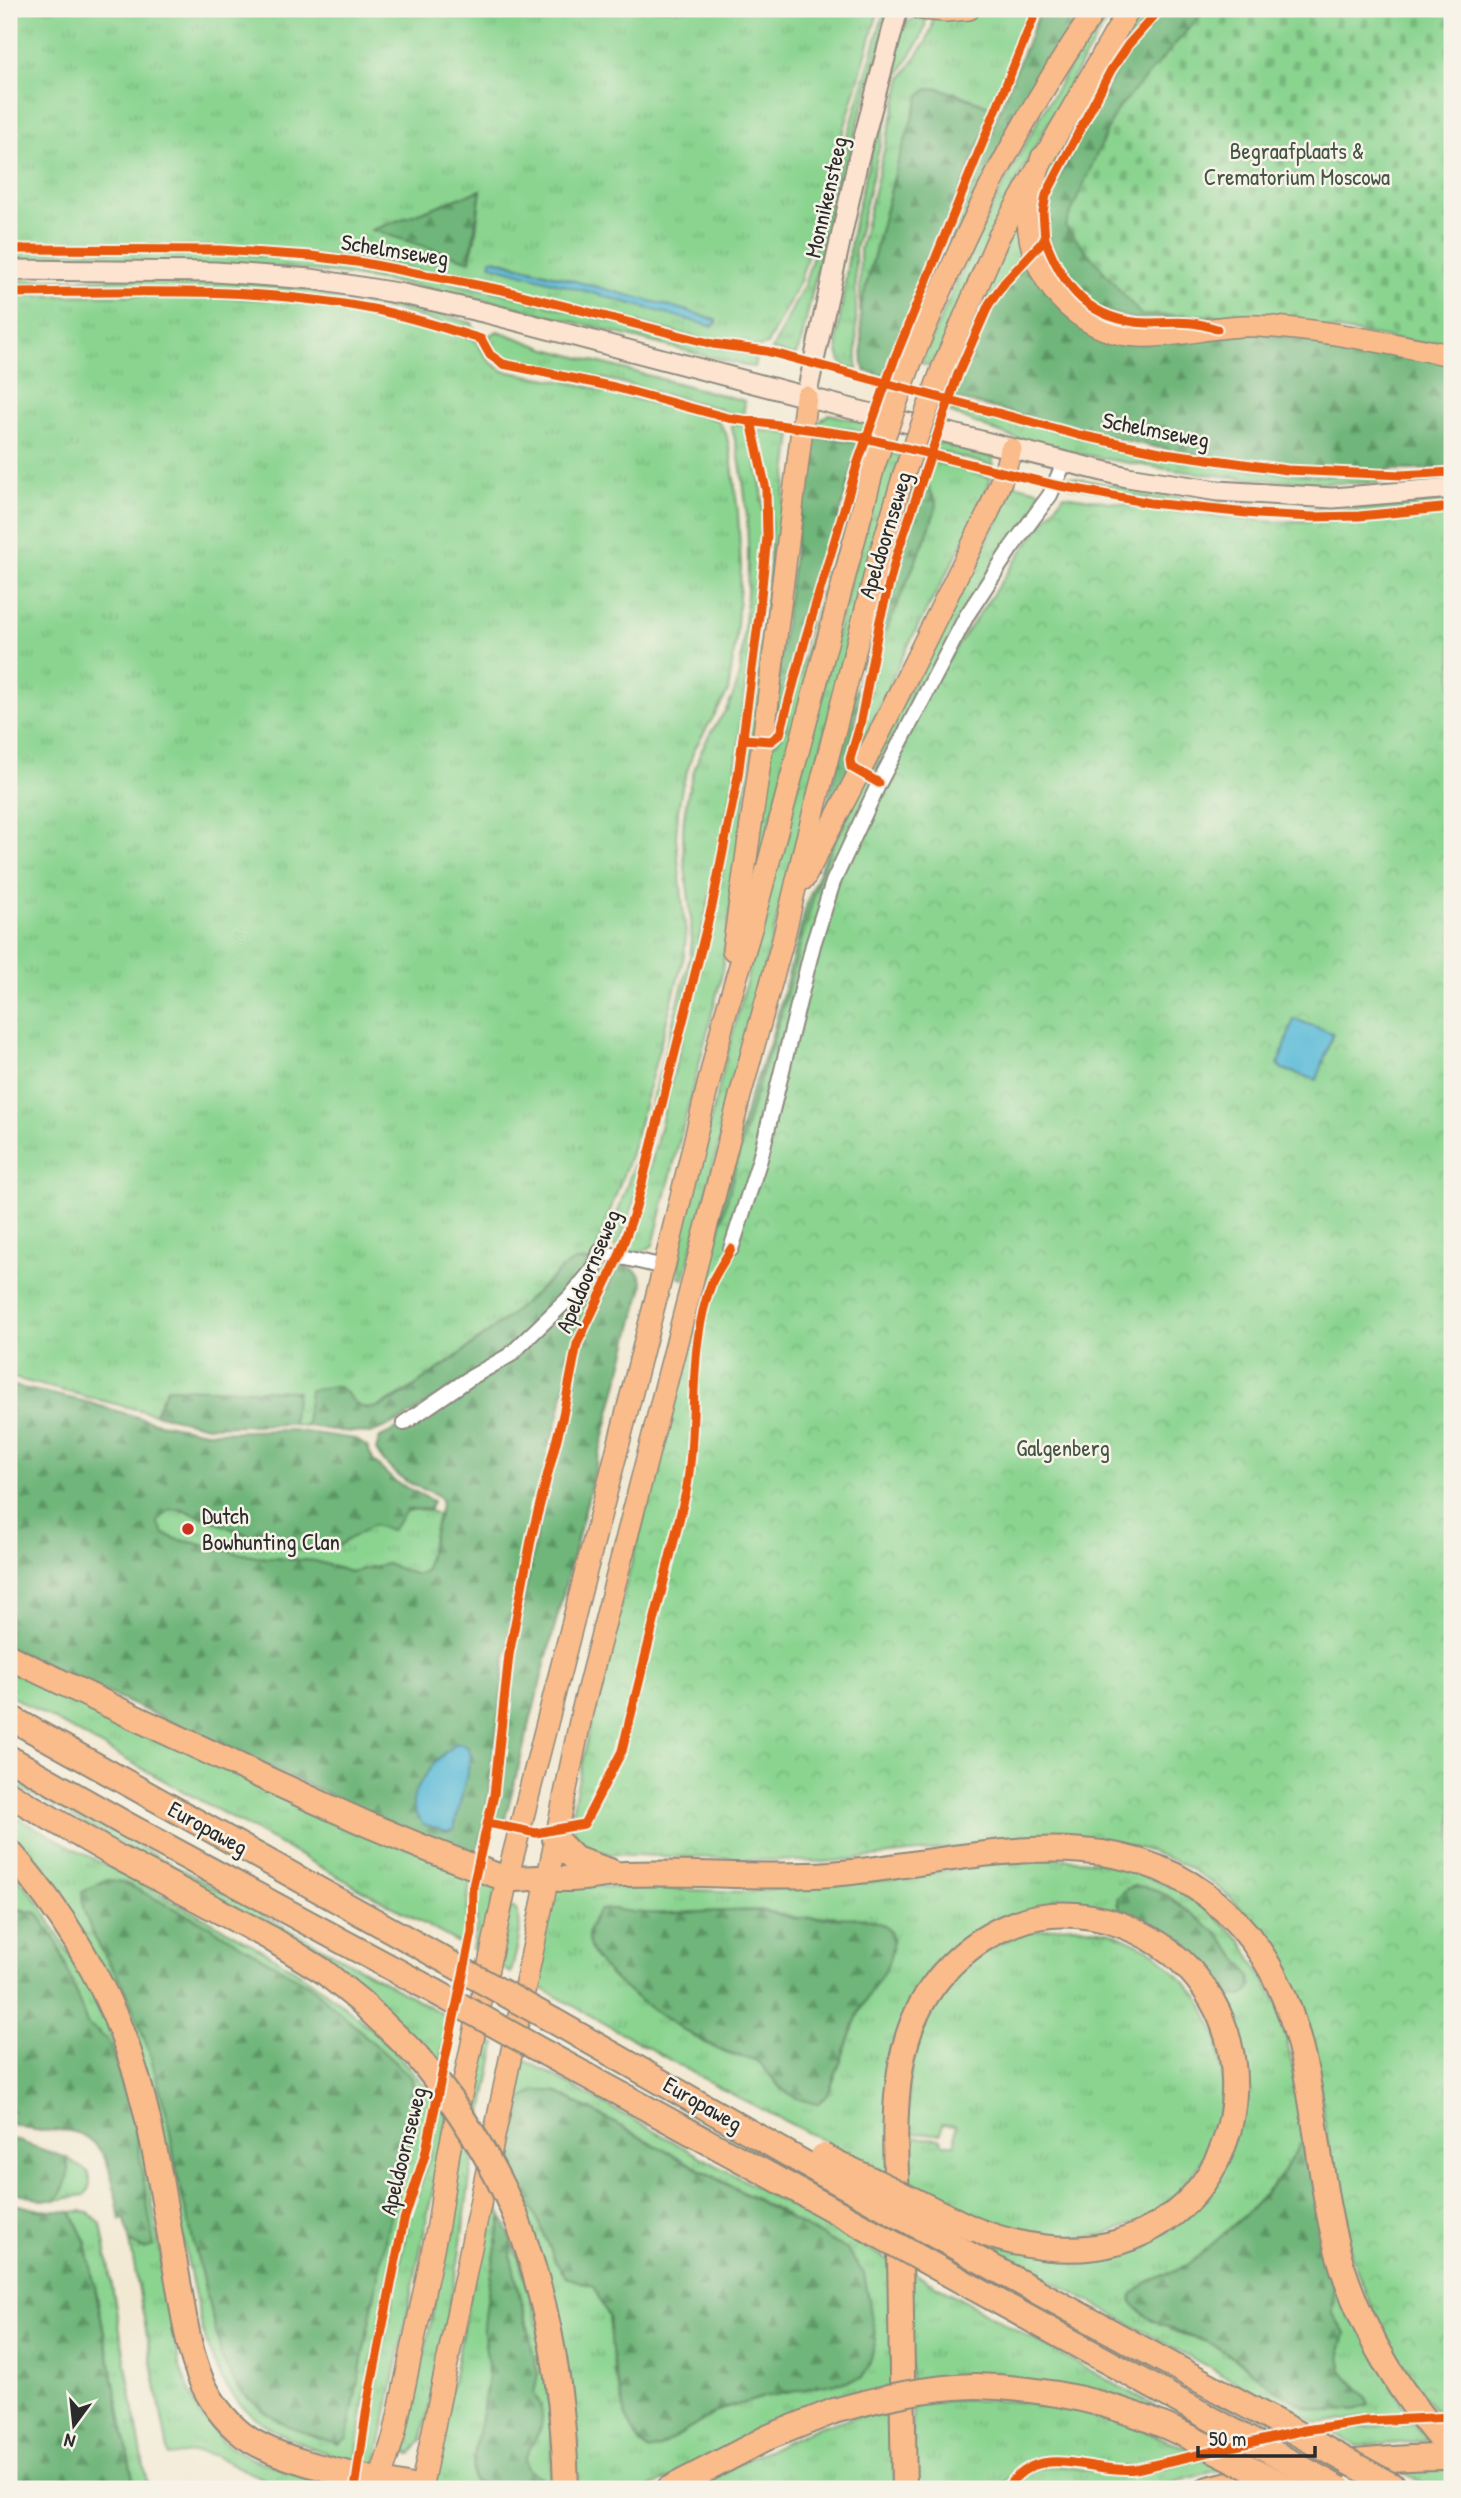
<svg xmlns="http://www.w3.org/2000/svg" width="1461" height="2498" font-family="'Patrick Hand',sans-serif">
<defs>
<pattern id="grass-tufts" width="24" height="20" patternUnits="userSpaceOnUse" patternTransform="scale(1.75)"><rect width="24" height="20" fill="#8ad490"/><path d="M3 7l-1-3M5 7V3M7 7l1-3M15 17l-1-3M17 17v-4M19 17l1-3" fill="none" stroke="#77b67c"/></pattern>
<pattern id="forest-firs" width="22" height="20" patternUnits="userSpaceOnUse" patternTransform="scale(1.75)"><rect width="22" height="20" fill="#6fb67a"/><path d="M5 1l3.5 6h-7zM16 11l3.5 6h-7z" fill="#5b9464"/></pattern>
<pattern id="cemetery-stones" width="16" height="16" patternUnits="userSpaceOnUse" patternTransform="scale(1.75)"><rect width="16" height="16" fill="#8ad490"/><path d="M2 7V4a2 2 0 0 1 4 0v3zM10 15v-3a2 2 0 0 1 4 0v3z" fill="#77b67c"/></pattern>
<pattern id="park-crowns" width="20" height="18" patternUnits="userSpaceOnUse" patternTransform="scale(1.75)"><rect width="20" height="18" fill="#8ad490"/><path d="M2 6a3 3 0 1 1 6 0M12 15a3 3 0 1 1 6 0" fill="none" stroke="#77b67c"/></pattern>
</defs>
<rect width="100%" height="100%" fill="#f7f3e8"/>
<filter id="ink" filterUnits="userSpaceOnUse"><feTurbulence type="fractalNoise" baseFrequency=".0143" numOctaves="2"/><feDisplacementMap in="SourceGraphic" scale="14" xChannelSelector="R" yChannelSelector="G"/><feConvolveMatrix kernelMatrix="1 2 1 2 8 2 1 2 1" color-interpolation-filters="sRGB"/></filter>
<filter id="wash" filterUnits="userSpaceOnUse"><feTurbulence type="fractalNoise" baseFrequency=".00686" numOctaves="4" result="noise"/><feDisplacementMap in="SourceGraphic" scale="28" xChannelSelector="R" yChannelSelector="G"/><feGaussianBlur stdDeviation="1.57" result="paint"/><feColorMatrix in="noise" values="0 0 0 0 0 0 0 0 0 0 0 0 0 0 0 0 0 1.4 0 .05"/><feComposite in="paint" operator="in"/></filter>
<g filter="url(#wash)">
<rect width="100%" height="100%" fill="#f2e9d3"/>
<!-- grass -->
<g fill="url(#grass-tufts)" stroke="#5a805e" stroke-width="2" fill-rule="evenodd">
<path d="M9 9H879L800 281 767 345 760 347 713 342 503 287 364 260 220 247 9 246ZM481 190 475 240 469 260 373 230ZM495 259 716 320 714 326 492 265 490 263Z"/>
<polygon points="885,9 891,9 821,252 801,343 795,356 772,350 805,283"/>
<polygon points="1000,9 1034,9 994,108 954,92 916,106 909,132 898,162 860,310 860,249 885,146 902,78 926,42 932,27 933,16 963,16"/>
<path d="M1108 9H1114L1075 74 1019 177 933 367 921 363C975 238 1030 121 1108 9Z"/>
<polygon points="1136,9 1155,9 1126,44 1107,70 1048,183 1041,203 1040,234 1035,219 1044,181"/>
<path d="M926 16C926 43 902 60 894 86L855 249 857 369 842 365 838 351 837 338 853 227 901 32C906 20 914 17 926 16Z"/>
<path d="M1021 214 1028 252C1002 281 985 303 969 339L982 298Z"/>
<polygon points="129,251 256,255 363,266 502,293 712,347 757,353 754,367 745,366 500,303 406,284 342,274 290,268 9,263 9,252"/>
<path d="M9 280C101 279 195 276 288 286 350 292 411 307 472 323L476 334C440 323 404 311 367 305 249 285 128 290 9 290Z"/>
<polygon points="144,295 284,300 368,311 469,338 475,340 490,362 503,371 577,384 717,420 726,433 731,456 738,513 741,568 736,639 728,692 694,750 682,787 678,811 676,838 686,936 684,956 632,1150 592,1261 564,1267 494,1330 406,1392 376,1408 362,1407 349,1401 345,1392 311,1390 306,1426 292,1424 297,1391 163,1395 155,1414 9,1377 9,296"/>
<polygon points="498,331 547,349 745,401 743,416 725,413 720,409 615,381 506,360 495,352 489,340 490,335"/>
<path d="M952 403C1022 422 1093 442 1165 456 1259 475 1356 481 1452 475V480C1337 487 1237 482 1123 462 1085 455 1046 448 1009 436 989 429 969 420 949 412Z"/>
<polygon points="829,414 867,423 864,432 815,425"/>
<path d="M735 423 748 425 750 430 762 491 764 537 735 775 708 905 633 1206 617 1250 610 1239 611 1232 638 1153 690 958C697 909 677 859 685 810 689 784 696 757 710 734 718 721 729 708 734 693 741 673 742 652 744 630 751 563 750 490 731 425Z"/>
<path d="M758 430 792 434 754 735 749 732 748 727C758 649 777 567 769 489 767 469 762 450 758 430Z"/>
<polygon points="937,442 992,457 994,466 934,450"/>
<polygon points="889,453 901,456 837,686 684,1279 678,1277 682,1229 860,544"/>
<path d="M931 461 991 478C972 532 942 581 915 632 893 674 875 719 853 762L864 721 876 654 926 537 937 505 925 479Z"/>
<polygon points="862,463 866,464 839,557 743,928 771,745 777,742 783,734 816,613"/>
<path d="M1070 477C1151 493 1231 508 1314 509 1360 510 1406 504 1452 500V504C1421 508 1388 513 1357 514 1261 517 1164 502 1070 486L1067 483Z"/>
<polygon points="1014,484 1042,491 1037,499 1040,501 879,773 867,772 995,526"/>
<path d="M753 743 721 978 653 1245C646 1251 633 1255 624 1252L640 1208 715 907 746 745Z"/>
<path d="M170 1509C199 1511 225 1528 252 1536 263 1539 356 1528 371 1525 394 1520 415 1499 438 1515L425 1571 416 1575 387 1564 350 1572 315 1561 256 1557 176 1539 164 1534 157 1522Z"/>
<path d="M9 1666 471 1873C466 1897 470 1921 464 1946L9 1695Z"/>
<polygon points="9,1774 450,2018 439,2069 258,1920 9,1782"/>
<path d="M9 1813C63 1843 118 1872 173 1901 276 1956 361 2001 433 2097L421 2153 401 2218 367 2383 356 2461C340 2459 320 2451 305 2445 244 2421 219 2390 202 2328L160 2132 41 1873 9 1837ZM123 1882 313 1988 412 2078 417 2117 386 2235 347 2438 338 2444 223 2361 178 2179 167 2115 148 2048 126 1991 92 1933Z"/>
<path d="M1051 1858 1113 1863 1190 1894 1241 1940 1280 2008 1307 2134 1277 2181 1246 2214 1190 2264 1147 2282 1170 2330 1212 2344 1306 2407 1356 2410 1369 2404 1365 2395 1342 2371 1341 2348 1345 2333 1333 2314 1334 2275 1408 2414 1317 2423 1296 2412 1292 2413 995 2250 997 2245 1098 2255 1225 2162 1217 1991 1248 1992 1251 1985 1250 1976 1217 1933 1168 1896 1146 1887 1117 1904 1125 1916 1080 1908 933 1972 889 2174 726 2091 534 1984 554 1885 749 1892 797 1885 888 1880 998 1862ZM614 1909 636 1914 761 1910 798 1918 835 1916 884 1969 859 2012 828 2095 781 2089C774 2081 766 2066 757 2060 750 2056 738 2057 731 2055 697 2043 598 1979 589 1944 586 1930 592 1920 601 1910Z"/>
<polygon points="9,1867 38,1901 102,2009 139,2123 179,2365 199,2413 223,2442 250,2458 342,2489 278,2489 272,2483 213,2455 198,2452 169,2456 130,2242 143,2249 100,2032 93,2030 87,2024 58,1944 25,1910 15,1909 9,1902"/>
<polygon points="479,1877 497,1884 481,1954 472,1949 477,1925 475,1905"/>
<path d="M509 1908H515C526 1925 515 1954 511 1973L495 1964Z"/>
<path d="M1074 1926 1111 1932 1155 1952 1199 1997 1217 2036 1224 2089 1220 2118 1206 2155 1181 2190 1157 2211 1144 2220 1106 2234 1083 2238 1056 2237 1002 2227 976 2217 907 2183V2137L941 2139 942 2144H955L956 2125 942 2124 941 2134 907 2133C908 2108 908 2082 914 2058 933 1976 991 1930 1074 1926Z"/>
<polygon points="481,2036 496,2044 480,2128 467,2106"/>
<path d="M519 2057 891 2261 893 2386 645 2489H575L498 2159ZM555 2091 786 2215 861 2378 765 2397 720 2410 658 2448 616 2378 609 2316 593 2286 566 2277 555 2261 541 2226Z"/>
<polygon points="440,2106 448,2116 376,2466 365,2463 375,2385 409,2220 430,2156"/>
<polygon points="461,2137 473,2158 458,2263 422,2440 411,2454 407,2453 409,2430 450,2227"/>
<path d="M67 2158 87 2171C92 2181 91 2187 84 2196L55 2200C65 2189 70 2173 67 2158Z"/>
<polygon points="491,2191 502,2216 489,2284 484,2329 488,2352 488,2377 472,2470 473,2481 497,2489 444,2489 432,2483"/>
<polygon points="81,2211 90,2214 101,2224 148,2489 135,2489 91,2266 86,2243 71,2212"/>
<path d="M512 2241C534 2296 549 2371 552 2430 552 2448 550 2466 551 2484L527 2469 524 2459 541 2428V2405L534 2394 530 2333 511 2258Z"/>
<polygon points="908,2270 1189,2425 1164,2418 911,2384"/>
<path d="M956 2400C997 2400 1036 2401 1075 2409 1116 2418 1155 2435 1193 2451 1171 2457 1147 2466 1124 2467 1078 2469 1033 2434 1001 2489H914L912 2404Z"/>
<polygon points="893,2407 895,2489 689,2489 745,2460 821,2426"/>
<polygon points="1413,2423 1428,2441 1356,2446 1329,2430"/>
<path d="M1200 2458 1223 2469 1148 2489H1011C1044 2447 1082 2476 1124 2474 1150 2473 1175 2464 1200 2458Z"/>
<polygon points="1452,2468 1452,2489 1432,2489 1398,2469"/>
</g>
<!-- forest -->
<g fill="url(#forest-firs)" stroke="#4d7052" stroke-width="2">
<polygon points="1041,9 1084,9 953,243 946,240"/>
<polygon points="1164,9 1214,9 1302,305 1211,323 1182,318 1134,319 1106,312 1077,293 1058,264 1047,232 1046,213 1049,196 1121,61"/>
<polygon points="938,88 994,108 884,376 865,371 863,366 860,310 898,162 920,95 928,89"/>
<polygon points="481,190 470,261 372,230"/>
<path d="M1029 259 1086 328 1249 332 1452 361V468C1356 474 1260 468 1166 449 1094 435 1024 415 953 398L991 306Z"/>
<polygon points="810,435 860,443 778,731 775,736 769,738"/>
<polygon points="911,476 918,477 883,594 847,761 850,772 815,849"/>
<polygon points="925,479 937,505 926,537 876,654 889,596"/>
<polygon points="849,805 707,1290 700,1286 749,1099 770,1043 807,903 826,853"/>
<path d="M575 1261H592V1265L509 1352 402 1420 371 1433 339 1431 306 1426 310 1390C318 1389 330 1386 337 1387 351 1390 352 1414 377 1407 396 1402 415 1385 432 1374 479 1342 522 1307 564 1267Z"/>
<path d="M602 1264H608L607 1272 574 1343 559 1414 529 1534 506 1654 486 1815 476 1854 465 1857 9 1648V1385L83 1401 154 1422 206 1432 291 1430 355 1439 367 1447 374 1462 394 1481 433 1501 430 1509 407 1510 392 1530 373 1525 334 1548 298 1550 256 1538 184 1510 170 1509 157 1522 164 1534 176 1539 256 1557 315 1561 350 1572 387 1564 416 1575 425 1571 442 1501C436 1492 427 1491 418 1487 401 1480 385 1466 376 1450L380 1437C466 1400 533 1326 602 1264Z"/>
<path d="M620 1264C633 1267 641 1272 643 1285L504 1823 493 1818 498 1793 513 1657 536 1536 567 1414 581 1346 594 1314Z"/>
<polygon points="167,1388 297,1391 292,1424 207,1426 155,1414"/>
<polygon points="105,1880 123,1882 209,1926 313,1988 412,2078 417,2117 386,2235 347,2438 338,2444 288,2427 262,2410 239,2390 223,2361 178,2179 167,2115 148,2048 126,1991 92,1933 83,1908 82,1892"/>
<polygon points="1134,1886 1146,1887 1168,1896 1217,1933 1244,1966 1250,1976 1251,1985 1248,1992 1242,1996 1231,1995 1217,1991 1125,1916 1119,1909 1117,1898 1126,1889"/>
<path d="M9 1902 15 1909 37 1913 58 1944 87 2024 107 2039 133 2113 154 2246 144 2249 130 2242 125 2219 120 2220C114 2187 111 2137 69 2131 60 2129 50 2131 41 2131 30 2130 19 2126 9 2123Z"/>
<path d="M614 1909C657 1919 712 1909 757 1911 771 1911 785 1918 799 1918 819 1919 888 1909 892 1938 896 1966 868 1990 858 2015 847 2041 838 2068 828 2095L817 2104C804 2101 789 2097 779 2086 772 2079 766 2068 758 2062 750 2056 736 2057 727 2053 693 2037 599 1982 589 1944 586 1930 592 1920 600 1910Z"/>
<polygon points="536,2091 555,2091 846,2249 864,2274 876,2340 869,2365 862,2378 765,2397 720,2410 658,2448 649,2451 640,2443 626,2417 613,2362 609,2316 593,2286 566,2277 555,2261 541,2226 513,2174 507,2147 518,2101"/>
<path d="M1307 2134 1334 2275 1333 2314 1345 2333 1341 2348 1342 2371 1365 2395 1369 2405C1350 2412 1325 2414 1306 2406 1271 2393 1245 2360 1211 2344 1182 2330 1155 2329 1131 2302L1132 2295 1147 2282 1190 2264 1246 2214 1277 2181Z"/>
<path d="M9 2138 67 2158C70 2174 66 2189 55 2200H41L9 2190Z"/>
<polygon points="9,2203 40,2210 71,2212 86,2243 135,2489 9,2489"/>
<path d="M502 2216 512 2241 511 2258 538 2374 534 2394C552 2420 536 2436 524 2459L527 2469 551 2484V2489H497L473 2481C471 2445 486 2410 488 2375 489 2359 483 2343 484 2327 487 2290 495 2253 502 2216Z"/>
</g>
<!-- cemetery -->
<polygon fill="url(#cemetery-stones)" stroke="#5a805e" stroke-width="2" points="1206,9 1452,9 1452,348 1250,316 1141,315 1065,226 1116,111"/>
<!-- park -->
<path fill="url(#park-crowns)" stroke="#5a805e" stroke-width="2" d="M1064 495 1189 514 1273 522 1404 518 1452 513V2411H1435C1399 2362 1369 2311 1351 2253 1334 2200 1328 2145 1320 2091 1316 2071 1315 2049 1309 2029 1290 1963 1245 1896 1183 1865 1145 1846 1101 1838 1060 1837L825 1862 610 1854C576 1846 569 1836 574 1801L596 1698 750 1113 780 1018 820 874 863 784 1027 544Z"/>
<!-- water -->
<g fill="#5abbd8" stroke="#427382" stroke-width="2">
<polygon points="491,259 688,311 716,320 717,323 711,326 491,265"/>
<polygon points="1294,1019 1333,1033 1317,1080 1282,1069 1278,1065"/>
<path d="M459 1743 467 1746 471 1756 454 1829 446 1831 423 1824C418 1818 413 1811 413 1804 412 1787 444 1748 459 1743Z"/>
</g>
</g>
<g filter="url(#ink)">
<g fill="none" stroke-linecap="round" stroke-linejoin="round">
<defs>
<g id="street">
<polyline points="731,1249 760,1159 813,945 833,882 879,783 967,615 1011,548 1050,495 1064,463"/>
<polyline points="404,1423 470,1378 510,1355 570,1297 595,1267 600,1252 664,1267"/>
</g>
<g id="secondary">
<polyline points="9,270 215,272 311,279 403,294 487,313 856,410 1127,477 1218,491 1333,498 1452,488"/>
<polyline points="806,397 858,160 898,9"/>
</g>
<g id="primary">
<polyline points="921,9 946,11 969,9"/>
<path d="M1042 157C1037 176 1028 198 1028 219 1029 278 1077 333 1137 336 1177 338 1218 324 1258 326 1323 329 1388 344 1452 355"/>
<path d="M911 362C961 239 1019 118 1096 9"/>
<polyline points="942,369 999,236 1129,9"/>
<polyline points="804,879 878,736 989,511 1004,473 1011,449"/>
<polyline points="733,950 763,741 806,397"/>
<polyline points="377,2489 394,2436 438,2225 449,2152 507,1879 664,1267 724,1019 751,929 874,466"/>
<polyline points="421,2489 582,1712 740,1096 783,940 805,846 879,558 904,474"/>
</g>
<g id="highway">
<path d="M9 1657C128 1715 248 1771 369 1825 404 1840 439 1854 474 1867 485 1871 498 1877 510 1879 519 1879 529 1878 538 1878 548 1878 557 1879 566 1879 585 1879 604 1874 623 1874 692 1871 762 1879 831 1874 960 1864 1112 1809 1221 1907 1326 2000 1304 2144 1342 2266 1364 2335 1403 2400 1452 2452"/>
<polyline points="9,1717 441,1958"/>
<polyline points="9,1758 129,1826 434,1991"/>
<polyline points="9,1794 116,1856 270,1938 323,1971 360,2001 417,2056"/>
<polyline points="555,1839 575,1859 610,1871"/>
<path d="M9 1851C66 1916 111 1990 136 2074 156 2141 165 2212 178 2281 183 2310 187 2341 197 2369 204 2391 219 2414 237 2430 274 2464 372 2478 421 2489"/>
<polyline points="554,2021 825,2175"/>
<polyline points="547,2054 826,2206"/>
<path d="M516 2217C550 2305 564 2396 566 2489"/>
<polyline points="974,2257 1271,2419"/>
<polyline points="974,2288 1228,2428"/>
<path d="M976 2386C1050 2388 1122 2404 1189 2437"/>
<polyline points="669,2489 769,2437 834,2411"/>
<path d="M904 2489C902 2411 902 2334 900 2256 897 2187 887 2095 910 2030 927 1981 967 1941 1016 1923 1054 1908 1099 1914 1136 1931 1273 1995 1266 2197 1119 2242 1072 2256 1018 2247 973 2229"/>
<path d="M1208 2489C1287 2468 1370 2457 1452 2457"/>
</g>
</defs>
<!-- street casing -->
<use href="#street" stroke="#8e8a7f" stroke-width="18"/>
<!-- secondary casing -->
<use href="#secondary" stroke="#8e8a7f" stroke-width="23"/>
<!-- primary casing -->
<use href="#primary" stroke="#8e8a7f" stroke-width="24"/>
<!-- highway casing -->
<use href="#highway" stroke="#8e8a7f" stroke-width="28"/>
<!-- street -->
<use href="#street" stroke="#fff" stroke-width="14"/>
<!-- secondary -->
<use href="#secondary" stroke="#fde4d0" stroke-width="19"/>
<!-- primary -->
<use href="#primary" stroke="#f9bc8a" stroke-width="21"/>
<!-- highway -->
<use href="#highway" stroke="#f9bc8a" stroke-width="24"/>
<defs>
<g id="primary-bridge">
<polyline points="874,466 911,362"/>
<polyline points="904,474 942,369"/>
</g>
<g id="highway-bridge">
<polyline points="441,1958 554,2021"/>
<polyline points="434,1991 547,2054"/>
<path d="M417 2056C458 2106 491 2158 516 2217"/>
<polyline points="823,2156 973,2229"/>
<polyline points="825,2175 974,2257"/>
<polyline points="826,2206 974,2288"/>
<path d="M834 2411C881 2398 926 2387 976 2386"/>
<polyline points="1271,2419 1398,2489"/>
<polyline points="1228,2428 1340,2489"/>
<polyline points="1189,2437 1291,2489"/>
</g>
</defs>
<!-- primary-bridge casing -->
<use href="#primary-bridge" stroke="#8e8a7f" stroke-width="24" stroke-linecap="butt"/>
<!-- highway-bridge casing -->
<use href="#highway-bridge" stroke="#8e8a7f" stroke-width="28" stroke-linecap="butt"/>
<!-- primary-bridge -->
<use href="#primary-bridge" stroke="#f9bc8a" stroke-width="21"/>
<!-- highway-bridge -->
<use href="#highway-bridge" stroke="#f9bc8a" stroke-width="24"/>
<defs>
<g id="cycleway">
<path d="M1045 239C1064 289 1090 321 1147 323 1176 323 1187 319 1217 329"/>
<polyline points="9,249 220,250 311,256 364,263 502,290 713,344 766,351 1079,435 1165,453 1287,470 1401,475 1452,472"/>
<path d="M9 293C127 292 250 286 367 308 406 315 444 328 481 339L490 355 503 364 614 387 728 418 857 436 1055 485 1150 503 1257 514 1313 517 1359 516 1452 507"/>
<polyline points="743,739 771,741 780,734 806,637 858,462 895,358 1037,9"/>
<polyline points="879,783 851,767 850,759 860,725 880,620 896,557 958,374 989,304 1005,282 1045,239 1043,212 1046,195 1111,70 1128,45 1160,9"/>
<path d="M488 1823 536 1833 584 1824 622 1751 686 1492C699 1423 686 1349 712 1282 717 1271 725 1260 731 1249"/>
<polyline points="355,2489 368,2401 396,2259 404,2220 425,2155 472,1932 473,1886 494,1795 509,1655 532,1535 563,1415 577,1344 619,1256 636,1207 712,906 738,776 759,616 767,537 766,490 751,421"/>
<path d="M1006 2489C1040 2439 1088 2474 1136 2469L1305 2430 1366 2421 1452 2417"/>
</g>
</defs>
<!-- cycleway casing -->
<use href="#cycleway" stroke="#f7f3e8" stroke-width="13"/>
<!-- cycleway -->
<use href="#cycleway" stroke="#e8590c" stroke-width="9"/>
</g>
</g>
<!-- markers -->
<circle fill="#c8321e" stroke="#f7f3e8" stroke-width="2.5" cx="188" cy="1529" r="7"/>
<g text-anchor="middle" stroke-width="5" stroke-linejoin="round" paint-order="stroke">
<!-- park labels -->
<g font-size="23" fill="#435544" stroke="#f7f3e8">
<text x="1297" y="159">Begraafplaats &amp;<tspan x="1297" dy="26">Crematorium Moscowa</tspan></text>
<text x="1063" y="1456">Galgenberg</text>
</g>
<!-- street labels -->
<g font-size="23" fill="#2b2b2b" stroke="#f7f3e8">
<text transform="translate(826 197) rotate(-77)" y="8">Monnikensteeg</text>
<text transform="translate(395 250) rotate(9)" y="8">Schelmseweg</text>
<text transform="translate(1156 430) rotate(11)" y="8">Schelmseweg</text>
<text transform="translate(885 535) rotate(-73)" y="8">Apeldoornseweg</text>
<text transform="translate(588 1271) rotate(-67)" y="8">Apeldoornseweg</text>
<text transform="translate(208 1828) rotate(29)" y="8">Europaweg</text>
<text transform="translate(703 2104) rotate(30)" y="8">Europaweg</text>
<text transform="translate(403 2151) rotate(-76)" y="8">Apeldoornseweg</text>
</g>
<!-- poi labels -->
<g font-size="23" fill="#2b2b2b" stroke="#f7f3e8" text-anchor="start">
<text x="202" y="1524">Dutch<tspan x="202" dy="26">Bowhunting Clan</tspan></text>
</g>
</g>
<!-- margin -->
<rect width="1461" height="2498" fill="none" stroke="#f7f3e8" stroke-width="35"/>
<!-- north arrow -->
<g transform="translate(74 2425) rotate(195)" stroke="#f7f3e8" stroke-width="5" paint-order="stroke">
<path d="M0-5L12 26L0 18L-12 26Z" fill="#2b2b2b"/>
<text y="-10" font-size="19" font-weight="bold" text-anchor="middle" fill="#2b2b2b">N</text>
</g>
<!-- scale -->
<path d="M1198 2446v10h117v-10" fill="none" stroke="#2b2b2b" stroke-width="3.5"/>
<text x="1209" y="2446" font-size="21" fill="#2b2b2b" stroke="#f7f3e8" stroke-width="5" paint-order="stroke">50 m</text>
</svg>
